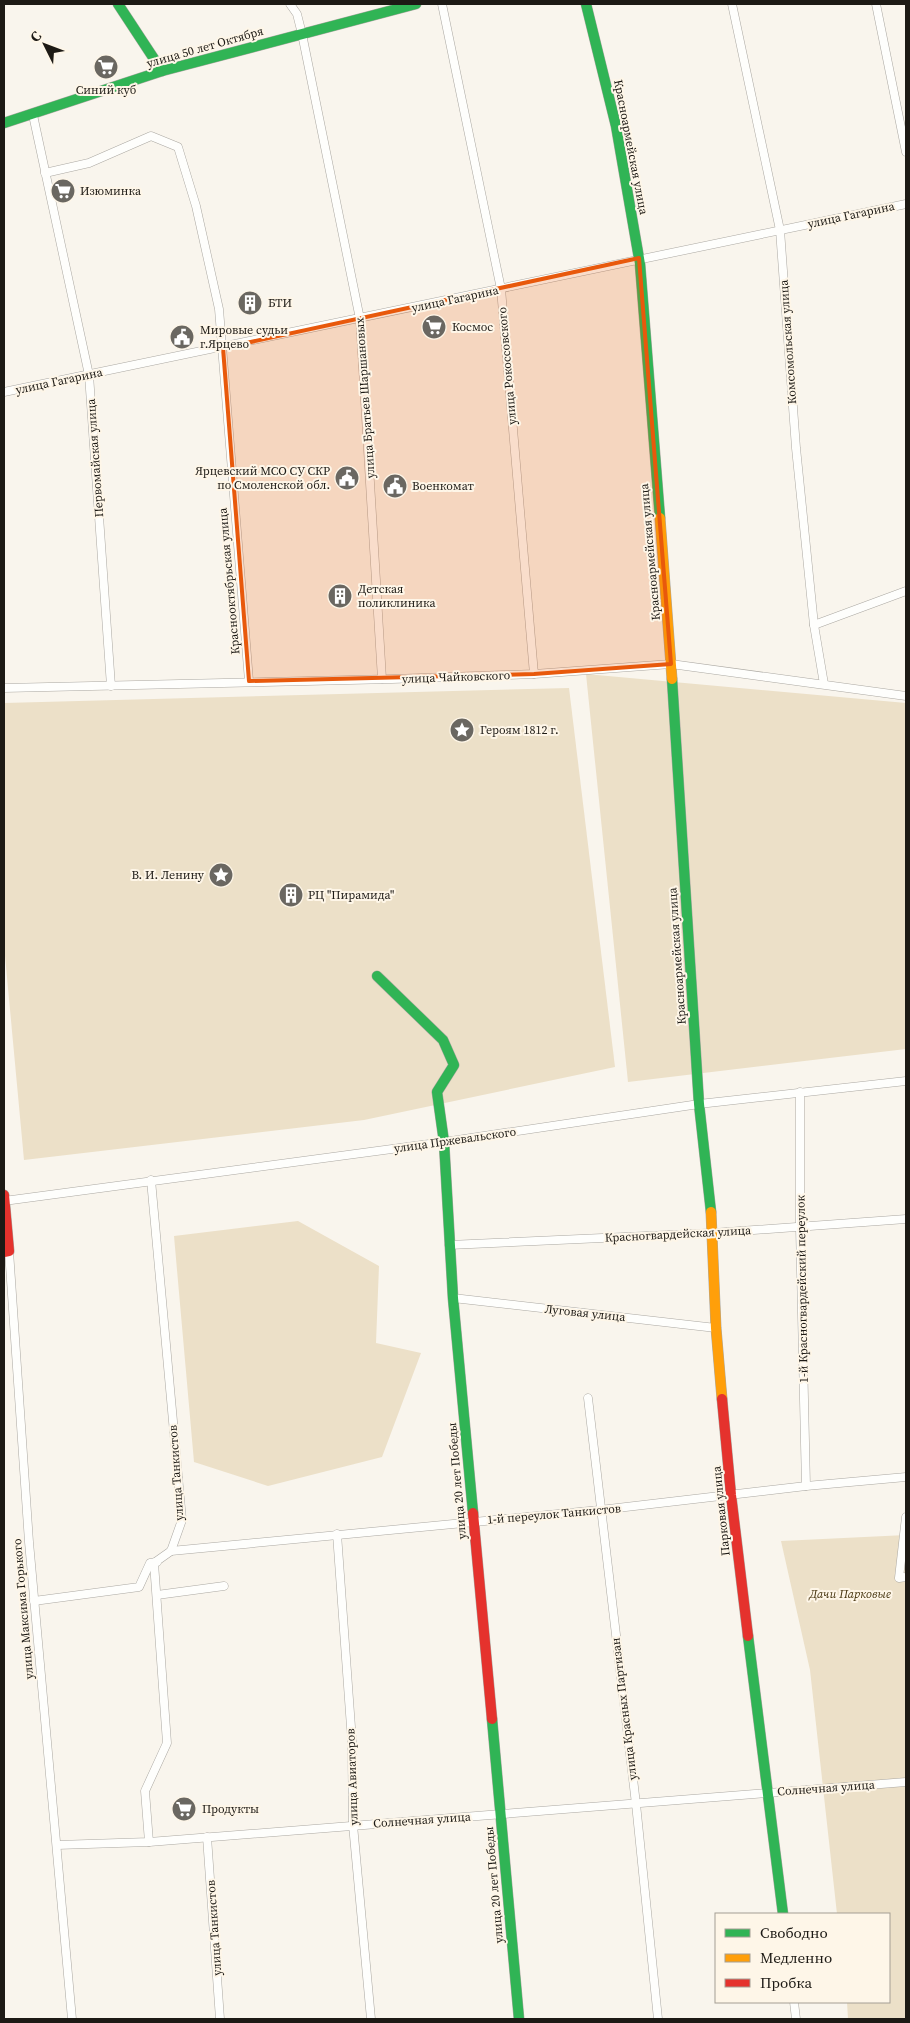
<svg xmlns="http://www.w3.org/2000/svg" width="910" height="2023" font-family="'Source Serif 4',serif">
<rect width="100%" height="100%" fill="#f9f5ed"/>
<!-- green -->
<g fill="#ece0c8">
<polygon points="586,674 906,703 906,1049 628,1082"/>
<polygon points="569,688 615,1067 364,1120 24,1160 4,945 4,703"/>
<polygon points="298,1221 379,1266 376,1343 421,1353 382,1457 268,1486 194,1462 174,1236"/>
<polygon points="906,1535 906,2019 848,2019 847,2002 889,2002 889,1914 837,1914 810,1670 781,1541"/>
</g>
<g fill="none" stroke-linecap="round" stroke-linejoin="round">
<defs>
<g id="street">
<polyline points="290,4 297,14 302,34 360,319 382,679"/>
<polyline points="442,4 501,289 534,674"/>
<polyline points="732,4 780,230 796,448 814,625 824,684"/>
<polyline points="876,4 906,152"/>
<polyline points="33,115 89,375 111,686"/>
<polyline points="45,173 89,163 151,136 178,147 196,206 219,309 249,681"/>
<polyline points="4,392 906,204"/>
<polyline points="814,625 906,591"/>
<polyline points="4,688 392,679 534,674 671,664 906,696"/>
<polyline points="800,1092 800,1227 806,1486"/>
<polyline points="4,1201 444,1142 699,1104 906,1081"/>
<polyline points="449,1245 713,1233 906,1219"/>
<polyline points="9,1251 29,1542 72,2019"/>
<polyline points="453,1298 716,1328"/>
<polyline points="588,1398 636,1804 658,2019"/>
<polyline points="906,1517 899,1578 906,1577"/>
<polyline points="337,1534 352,1741 353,1825 371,2019"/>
<polyline points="171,1551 600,1510 806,1486 906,1477"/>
<polyline points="157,1595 224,1586"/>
<polyline points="34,1601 139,1587 150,1563 157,1562"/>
<polyline points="207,1837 220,2019"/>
<polyline points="149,1842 145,1791 167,1743 154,1563 171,1551 182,1520 151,1180"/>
<polyline points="57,1845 149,1842 906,1782"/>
<polyline points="794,2002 796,2019"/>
</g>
<g id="fast">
<polyline points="118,4 162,71"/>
<polyline points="586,4 616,126 640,264 660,518"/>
<polyline points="4,123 162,71 416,4"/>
<polyline points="672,679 699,1104 711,1212"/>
<polyline points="377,976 443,1040 454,1065 437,1092 444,1142 453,1298 473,1513"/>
<polyline points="748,1636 783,1914"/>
<polyline points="492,1719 519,2019"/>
</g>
<g id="slow">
<polyline points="660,518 672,679"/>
<polyline points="711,1212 716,1328 722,1399"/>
</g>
<g id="jam">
<polyline points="4,1195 9,1251 4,1252"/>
<polyline points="722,1399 731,1495 748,1636"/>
<polyline points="473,1513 492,1719"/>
</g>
</defs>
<!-- street casing -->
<use href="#street" stroke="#aba8a2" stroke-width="9"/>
<!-- fast casing -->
<use href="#fast" stroke="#aba8a2" stroke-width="11"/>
<!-- slow casing -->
<use href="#slow" stroke="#aba8a2" stroke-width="11"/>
<!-- jam casing -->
<use href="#jam" stroke="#aba8a2" stroke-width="11"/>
<!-- street -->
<use href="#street" stroke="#fefefc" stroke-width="8"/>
<!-- fast -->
<use href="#fast" stroke="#30b455" stroke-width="10"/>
<!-- slow -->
<use href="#slow" stroke="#ff9f0a" stroke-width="10"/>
<!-- jam -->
<use href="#jam" stroke="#e5322d" stroke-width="10"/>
</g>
<!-- marked area -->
<path fill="#e8590c" fill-opacity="0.2" stroke="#e8590c" stroke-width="4" stroke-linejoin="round" d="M639 258 671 664 534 674 249 681 223 348Z"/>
<!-- icons -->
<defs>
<symbol id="supermarket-disc" viewBox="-11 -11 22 22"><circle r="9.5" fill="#6a6761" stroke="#fef6e8"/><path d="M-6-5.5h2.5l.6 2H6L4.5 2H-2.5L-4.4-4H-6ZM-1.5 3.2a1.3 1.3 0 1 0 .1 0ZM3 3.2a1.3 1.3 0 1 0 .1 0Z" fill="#fff"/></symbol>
<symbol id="building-disc" viewBox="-11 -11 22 22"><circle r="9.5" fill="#6a6761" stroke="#fef6e8"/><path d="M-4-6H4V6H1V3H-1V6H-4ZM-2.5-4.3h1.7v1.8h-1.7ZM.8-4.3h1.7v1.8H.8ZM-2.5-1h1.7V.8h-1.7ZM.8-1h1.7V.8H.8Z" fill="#fff"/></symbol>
<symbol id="civic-disc" viewBox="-11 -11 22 22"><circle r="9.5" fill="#6a6761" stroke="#fef6e8"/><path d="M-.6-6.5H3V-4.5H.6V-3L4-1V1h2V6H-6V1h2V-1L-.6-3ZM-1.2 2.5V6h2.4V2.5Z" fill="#fff"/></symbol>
<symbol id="sight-disc" viewBox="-11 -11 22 22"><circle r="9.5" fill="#6a6761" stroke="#fef6e8"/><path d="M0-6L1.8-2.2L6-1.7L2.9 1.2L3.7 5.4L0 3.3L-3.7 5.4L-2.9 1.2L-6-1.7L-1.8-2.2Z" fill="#fff"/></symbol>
</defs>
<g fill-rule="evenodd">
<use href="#supermarket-disc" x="92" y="53" width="28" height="28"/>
<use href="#supermarket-disc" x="49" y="177" width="28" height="28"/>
<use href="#building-disc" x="236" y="289" width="28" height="28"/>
<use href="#supermarket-disc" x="420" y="313" width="28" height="28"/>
<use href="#civic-disc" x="168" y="323" width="28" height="28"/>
<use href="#civic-disc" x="333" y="464" width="28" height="28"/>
<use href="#civic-disc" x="381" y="472" width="28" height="28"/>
<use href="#building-disc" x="326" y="582" width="28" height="28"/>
<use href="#sight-disc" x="448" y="716" width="28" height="28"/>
<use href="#sight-disc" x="207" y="861" width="28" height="28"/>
<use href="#building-disc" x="277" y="881" width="28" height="28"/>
<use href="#supermarket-disc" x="170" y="1795" width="28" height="28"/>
</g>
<g text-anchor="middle" stroke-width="4" stroke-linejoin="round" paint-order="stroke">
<!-- street labels -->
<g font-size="12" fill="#1d1a15" stroke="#fef6e8">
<text transform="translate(205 47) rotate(-16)" y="4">улица 50 лет Октября</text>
<text transform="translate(631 147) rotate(79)" y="4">Красноармейская улица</text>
<text transform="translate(851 215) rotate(-12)" y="4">улица Гагарина</text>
<text transform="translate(455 299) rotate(-12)" y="4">улица Гагарина</text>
<text transform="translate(788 342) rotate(-94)" y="4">Комсомольская улица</text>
<text transform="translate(507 366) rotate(-95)" y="4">улица Рокоссовского</text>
<text transform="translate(59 381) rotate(-12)" y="4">улица Гагарина</text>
<text transform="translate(365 398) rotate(-94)" y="4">улица Братьев Шаршановых</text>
<text transform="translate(95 458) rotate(-94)" y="4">Первомайская улица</text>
<text transform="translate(650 552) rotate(-95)" y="4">Красноармейская улица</text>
<text transform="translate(229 581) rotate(-95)" y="4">Краснооктябрьская улица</text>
<text transform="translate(456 677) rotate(-2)" y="4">улица Чайковского</text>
<text transform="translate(677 956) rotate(-94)" y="4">Красноармейская улица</text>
<text transform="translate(455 1140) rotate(-8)" y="4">улица Пржевальского</text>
<text transform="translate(678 1234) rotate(-3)" y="4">Красногвардейская улица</text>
<text transform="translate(802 1289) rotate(-91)" y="4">1-й Красногвардейский переулок</text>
<text transform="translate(585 1313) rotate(6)" y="4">Луговая улица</text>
<text transform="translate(176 1473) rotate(-94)" y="4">улица Танкистов</text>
<text transform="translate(457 1481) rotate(-95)" y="4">улица 20 лет Победы</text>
<text transform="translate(721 1511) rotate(-96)" y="4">Парковая улица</text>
<text transform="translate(554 1514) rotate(-5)" y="4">1-й переулок Танкистов</text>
<text transform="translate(23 1609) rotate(-95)" y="4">улица Максима Горького</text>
<text transform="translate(624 1709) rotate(-97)" y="4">улица Красных Партизан</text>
<text transform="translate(352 1777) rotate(-92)" y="4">улица Авиаторов</text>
<text transform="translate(826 1788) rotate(-4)" y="4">Солнечная улица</text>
<text transform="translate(422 1820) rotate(-4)" y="4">Солнечная улица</text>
<text transform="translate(494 1885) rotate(-95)" y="4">улица 20 лет Победы</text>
<text transform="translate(214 1928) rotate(-94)" y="4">улица Танкистов</text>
</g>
<!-- poi labels -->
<g font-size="12" fill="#1d1a15" stroke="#fef6e8" text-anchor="start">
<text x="106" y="94" text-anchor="middle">Синий куб</text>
<text x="80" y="195">Изюминка</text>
<text x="268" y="307">БТИ</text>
<text x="452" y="331">Космос</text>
<text x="200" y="334">Мировые судьи<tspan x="200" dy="14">г.Ярцево</tspan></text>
<text x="330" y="475" text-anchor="end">Ярцевский МСО СУ СКР<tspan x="330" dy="14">по Смоленской обл.</tspan></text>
<text x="412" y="490">Военкомат</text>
<text x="358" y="593">Детская<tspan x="358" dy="14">поликлиника</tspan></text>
<text x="480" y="734">Героям 1812 г.</text>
<text x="204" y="879" text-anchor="end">В. И. Ленину</text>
<text x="308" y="899">РЦ "Пирамида"</text>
<text x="202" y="1813">Продукты</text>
</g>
<!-- park labels -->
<g font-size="12" font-style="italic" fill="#45330d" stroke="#fef6e8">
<text x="850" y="1598">Дачи Парковые</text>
</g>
</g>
<!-- border -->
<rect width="910" height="2023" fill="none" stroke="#1d1a15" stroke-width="10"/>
<!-- legend -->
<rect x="715" y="1913" width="175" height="90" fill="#fef6e8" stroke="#a49e94"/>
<rect x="725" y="1929" width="25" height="8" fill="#30b455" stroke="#a49e94"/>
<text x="760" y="1938" font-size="15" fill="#1d1a15">Свободно</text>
<rect x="725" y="1954" width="25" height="8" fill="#ff9f0a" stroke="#a49e94"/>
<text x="760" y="1963" font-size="15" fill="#1d1a15">Медленно</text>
<rect x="725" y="1979" width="25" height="8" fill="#e5322d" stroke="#a49e94"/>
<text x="760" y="1988" font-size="15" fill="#1d1a15">Пробка</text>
<!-- north arrow -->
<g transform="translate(45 45) rotate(312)" stroke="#fef6e8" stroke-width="4" paint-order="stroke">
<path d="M0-4L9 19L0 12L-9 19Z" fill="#1d1a15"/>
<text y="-8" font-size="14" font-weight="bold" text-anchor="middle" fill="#1d1a15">С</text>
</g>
</svg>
